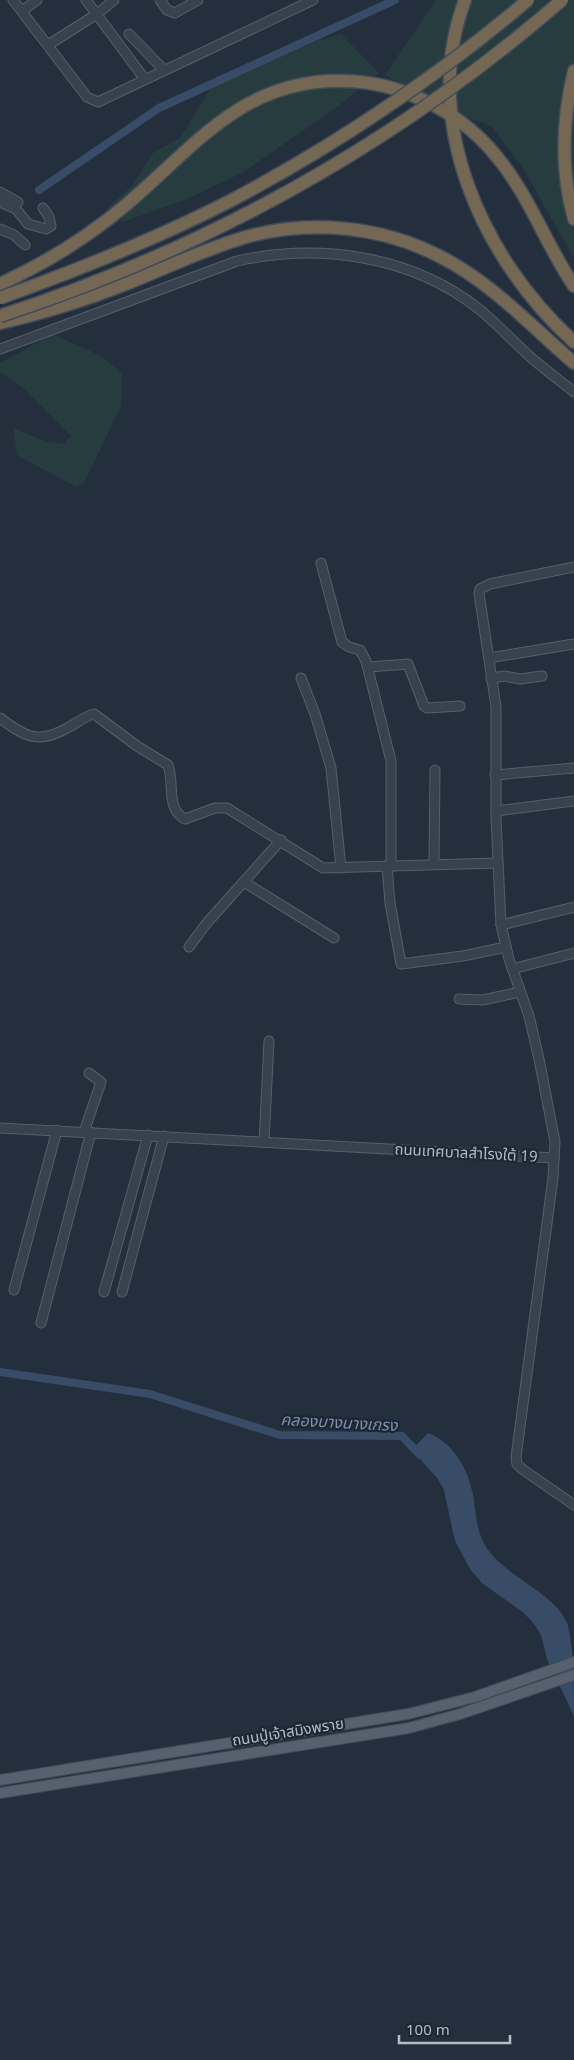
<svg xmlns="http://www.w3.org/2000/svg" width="574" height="2060" font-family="'Noto Sans','Noto Sans Thai',sans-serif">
<rect width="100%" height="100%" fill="#242f3e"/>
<!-- green -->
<g fill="#263c3f">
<polygon points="436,0 574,0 574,259 524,170 491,126 452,112 385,75"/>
<polygon points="341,34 379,73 340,105 242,173 187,199 123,222 106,209 132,186 153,153 180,138 210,89 287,49"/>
<polygon points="53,334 103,357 122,374 121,406 84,483 76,487 17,455 13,428 45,441 64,444 71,436 22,387 0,372 0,363"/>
</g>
<!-- water -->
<path fill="#394c67" d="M428 1433C454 1443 468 1469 473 1495 476 1514 476 1530 486 1547 506 1578 555 1592 568 1625 574 1652 574 1687 574 1716L547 1659 541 1635 535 1625 524 1613 482 1583 470 1569 455 1541 444 1490 438 1479 412 1450Z"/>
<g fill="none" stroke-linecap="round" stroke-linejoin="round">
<!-- canal -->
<g stroke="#394c67" stroke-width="8">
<polyline points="39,190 159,108 395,0"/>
<polyline points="0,1372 150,1394 280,1435 402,1436 420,1455"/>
</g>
<defs>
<g id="minor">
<polyline points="13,0 87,97 98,102 313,0"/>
<polyline points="86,0 144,78"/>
<polyline points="160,0 167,10 175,13 198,0"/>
<polyline points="22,11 37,0"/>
<polyline points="129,34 163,69"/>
<polyline points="48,45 97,14 114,0"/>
<polyline points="0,192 18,202"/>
<polyline points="0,202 16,209 28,224 46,229 51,226 49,217 43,208"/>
<polyline points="0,229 14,235 25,245"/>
<path d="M0 349 237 261C319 243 411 255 479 309 496 323 511 339 526 353 541 367 558 379 574 392"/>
<polyline points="321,563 342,642 349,647 360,650 366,661 391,761 391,866"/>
<polyline points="574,567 490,584 480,589 479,593 496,707 496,818 501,925 509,959 529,1016 539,1059 555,1142 553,1178 516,1457 517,1464 522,1469 574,1505"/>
<polyline points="489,658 574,644"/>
<polyline points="368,667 408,664 424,706 427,708 460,706"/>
<polyline points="301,678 315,714 331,768 341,868"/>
<polyline points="491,678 505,676 520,679 542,676"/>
<path d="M0 718C25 737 39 745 69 727 77 723 85 716 94 714L137 746 168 765C175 783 165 808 185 819L215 808H227L323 868 497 863"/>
<polyline points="495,775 574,768"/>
<polyline points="496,811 574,801"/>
<polyline points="434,863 435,770"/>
<polyline points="387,866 390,903 401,964 463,956 506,947"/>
<polyline points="244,882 334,938"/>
<polyline points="501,925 574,907"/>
<polyline points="189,947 206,924 281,840"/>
<polyline points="512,969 574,953"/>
<polyline points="459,999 483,1000 520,992"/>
<polyline points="0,1128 554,1158"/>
<polyline points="84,1132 101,1082 89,1073"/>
<polyline points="264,1142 269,1041"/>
<polyline points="14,1290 57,1130"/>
<polyline points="104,1292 148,1135"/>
<polyline points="122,1292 164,1136"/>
<polyline points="41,1323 91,1132"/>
</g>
<g id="major">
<polyline points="0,1780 408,1714 475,1697 574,1662"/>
<polyline points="0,1793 409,1728 460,1714 574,1675"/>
</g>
<g id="highway">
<path d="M465 0C419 121 483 260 574 342"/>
<path d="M574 71C562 121 560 169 574 219"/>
<path d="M0 284C46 263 88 237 127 204 191 150 237 86 328 81 357 80 382 83 409 94 443 107 474 128 497 157 529 195 546 245 574 286"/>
<path d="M0 323C42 313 83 301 123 285 164 269 204 249 246 237 310 219 382 226 441 257 492 283 531 326 574 363"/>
</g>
</defs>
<!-- minor casing -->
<use href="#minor" stroke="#565f6c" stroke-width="11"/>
<!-- major casing -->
<use href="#major" stroke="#414a57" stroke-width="12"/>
<!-- highway casing -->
<use href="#highway" stroke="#434c59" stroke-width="15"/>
<!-- minor -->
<use href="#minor" stroke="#38414e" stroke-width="9"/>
<!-- major -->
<use href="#major" stroke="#56606e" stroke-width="10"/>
<!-- highway -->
<use href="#highway" stroke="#746855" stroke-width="12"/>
<defs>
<g id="highway-bridge">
<path d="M0 298C78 270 156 239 230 201 336 145 437 77 528 0"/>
<path d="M0 316C209 248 396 144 562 0"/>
</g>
</defs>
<!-- highway-bridge casing -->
<use href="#highway-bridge" stroke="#434c59" stroke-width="15" stroke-linecap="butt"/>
<!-- highway-bridge -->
<use href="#highway-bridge" stroke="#746855" stroke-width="12"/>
</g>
<g text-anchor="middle" stroke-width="4.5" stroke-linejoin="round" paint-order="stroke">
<!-- street labels -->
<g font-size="15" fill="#b4bcc9" stroke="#1d2633">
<text transform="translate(466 1153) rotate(3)" y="5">ถนนเทศบาลสำโรงใต้ 19</text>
<text transform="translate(288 1732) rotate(-9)" y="5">ถนนปู่เจ้าสมิงพราย</text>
</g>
<!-- water labels -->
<g font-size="16" font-style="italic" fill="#7c92b1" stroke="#1d2633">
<text transform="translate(339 1422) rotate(3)" y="6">คลองบางนางเกรง</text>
</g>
</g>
<!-- scale -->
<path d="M399 2035v8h111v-8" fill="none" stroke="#b4bcc9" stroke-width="2.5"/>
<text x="406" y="2035" font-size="15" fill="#b4bcc9" stroke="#1d2633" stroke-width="4" paint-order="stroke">100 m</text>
</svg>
